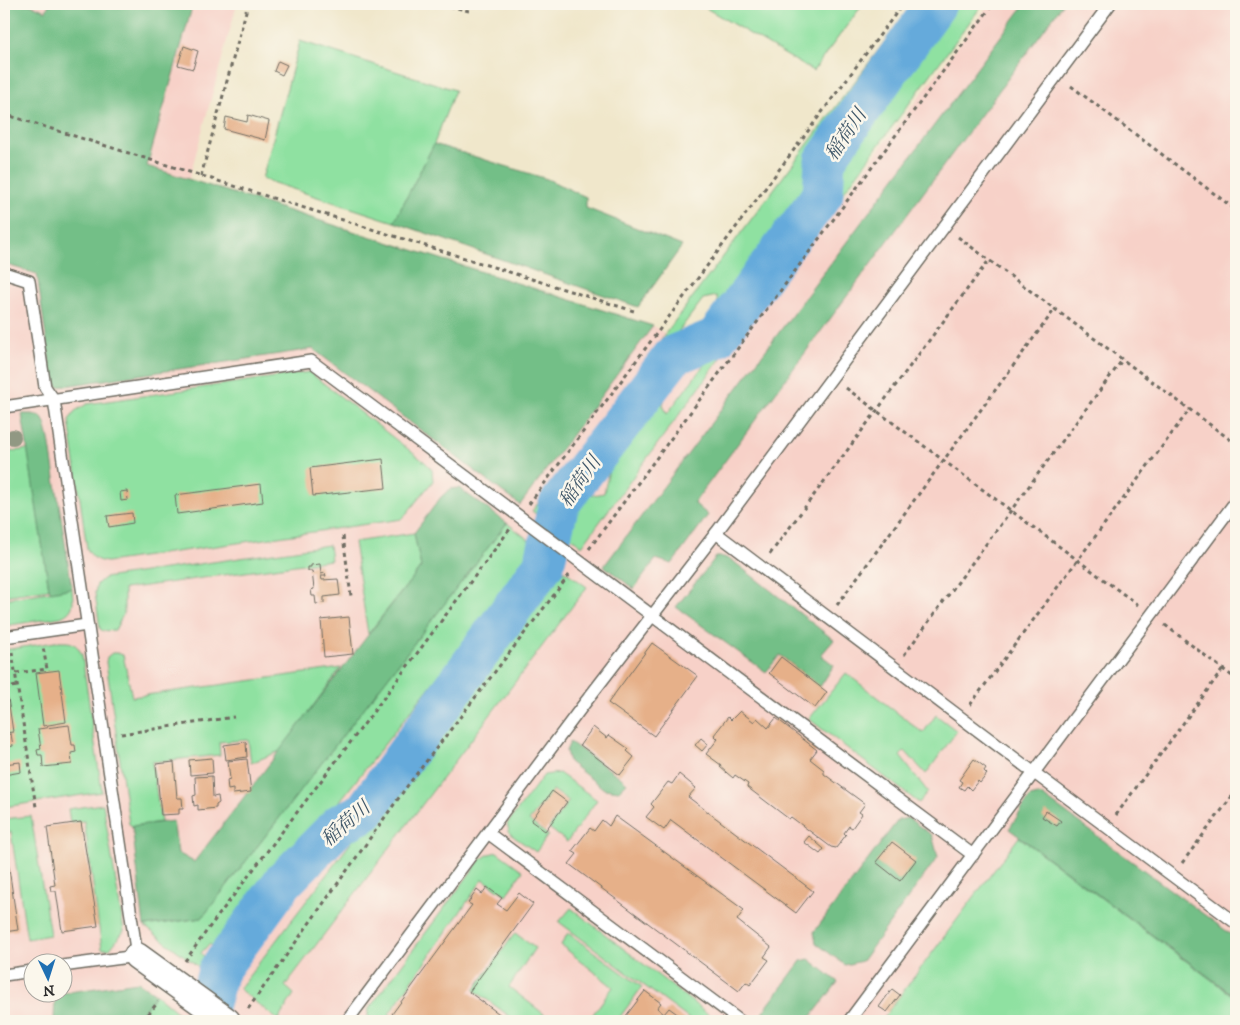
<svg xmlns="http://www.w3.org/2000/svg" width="1240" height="1025" font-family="'IM FELL DW Pica','Noto Serif JP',serif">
<rect width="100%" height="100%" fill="#fbf7ec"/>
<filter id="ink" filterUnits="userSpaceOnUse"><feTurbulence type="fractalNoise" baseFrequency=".02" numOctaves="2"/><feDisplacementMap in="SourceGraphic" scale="10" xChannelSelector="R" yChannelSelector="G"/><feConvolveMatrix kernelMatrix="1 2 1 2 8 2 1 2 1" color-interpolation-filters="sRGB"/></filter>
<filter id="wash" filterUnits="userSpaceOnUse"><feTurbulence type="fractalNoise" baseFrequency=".0096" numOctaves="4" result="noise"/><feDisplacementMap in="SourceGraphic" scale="20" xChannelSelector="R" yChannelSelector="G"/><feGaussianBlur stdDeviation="1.12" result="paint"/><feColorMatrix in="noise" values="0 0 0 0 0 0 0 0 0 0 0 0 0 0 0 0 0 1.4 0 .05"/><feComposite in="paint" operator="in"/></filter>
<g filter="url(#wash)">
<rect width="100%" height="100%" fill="#f0e7cb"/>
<!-- built -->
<path fill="#f7d1c8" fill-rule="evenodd" d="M4 4H237L189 179 653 326 715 366 989 4H1236V1021H4ZM32 962H62V992H32Z"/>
<!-- green -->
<g fill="#8fe1a1" stroke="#5d8666">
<polygon points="699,4 863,4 813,71"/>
<polygon points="913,4 923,4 810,160 817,187 710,332 704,330 718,308 717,296 703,299 551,501 545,521 532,511"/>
<polygon points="948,4 983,4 582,546 567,534 566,515 578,498 604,493 611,461 673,369 663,405 667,414 838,186 841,163"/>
<polygon points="300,41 455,90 434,144 394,222 262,179"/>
<path d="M309 372 426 463 432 470 433 481 402 519 107 562C96 561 93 558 87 549L69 420 75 411 87 404Z"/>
<polygon points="28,449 49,589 4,596 4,453"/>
<polygon points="507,523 539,548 221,952 209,944 201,953 209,962 203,970 144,926 202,918"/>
<polygon points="414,533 421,567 368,634 354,542"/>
<polygon points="329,545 331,560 124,589 124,613 115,630 103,631 100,629 95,593 97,584 104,578"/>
<polygon points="565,571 587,587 285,986 294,994 278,1020 239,989 555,576"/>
<path d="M72 588C73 602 76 610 61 617L4 626V599Z"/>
<path d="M55 642C70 642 75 640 82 655L102 792 4 807V650Z"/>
<polygon points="112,653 117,653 123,655 132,697 341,668 280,751 251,763 248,740 219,742 220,755 152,762 161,822 132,826 129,824 106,662 107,657"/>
<polygon points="846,673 923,733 936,715 957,731 926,774 905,751 900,756 928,792 919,803 809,719"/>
<polygon points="559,773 597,800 567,842 549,828 569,801 553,790 529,821 548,835 536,852 510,834 507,824 544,775"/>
<polygon points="103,804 124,931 110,949 102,949 84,821 70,822 68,809"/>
<polygon points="31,816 50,935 27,939 11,832 4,833 4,819"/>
<polygon points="1019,837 1236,998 1236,1021 881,1021"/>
<polygon points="497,852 523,871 506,895 483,879 389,1014 398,1021 368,1021 368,1010 480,860 489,854"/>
<polygon points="571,908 717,1021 688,1021 689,1019 559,922"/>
<polygon points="515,933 535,948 509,987 553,1021 516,1021 474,990"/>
<polygon points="568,933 642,987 617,1021 588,1021 613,987 561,945"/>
<polygon points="156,994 177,1012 170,1021 136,1021"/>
</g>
<!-- forest -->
<g fill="#73bf87" stroke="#4f7559">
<polygon points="4,4 29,4 46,11 49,4 193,4 147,166 653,326 520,505 313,349 58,387 52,380 37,274 4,264"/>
<polygon points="1025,4 1063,4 694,503 708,515 672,564 656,559 634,589 604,566"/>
<polygon points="434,144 547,179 586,197 586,208 682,246 638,307 394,222"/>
<polygon points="22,414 32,414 41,416 45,423 49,439 72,588 51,592 49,589"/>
<path d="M459 488 507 523 202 918 144 926 132 826 173 821 178 853 194 862C270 764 344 665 421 567L414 533 441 497 450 489Z"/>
<polygon points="716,557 724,557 733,561 834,640 821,655 834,665 820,687 780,655 766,672 676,607"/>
<polygon points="570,742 620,777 627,783 619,791 604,789 569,762 566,751"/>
<polygon points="1038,795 1043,796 1236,938 1236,997 1009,829 1030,797"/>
<polygon points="908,818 932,835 938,857 862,961 845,965 816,943 814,932 898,820"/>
<polygon points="809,959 838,982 808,1021 760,1021 760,1016 801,961"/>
<polygon points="138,982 156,994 136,1021 54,1021 55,994"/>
</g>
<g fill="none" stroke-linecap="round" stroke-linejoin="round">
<!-- river -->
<polyline stroke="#65aadb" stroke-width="41" points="204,1021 218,971 283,882 340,824 364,812 544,564 559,504 674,355 716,338 823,194 825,160 936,4"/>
</g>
<g id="blocks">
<!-- building -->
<g fill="#e6b089">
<polygon points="184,46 198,51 193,69 178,65"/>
<polygon points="278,61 287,65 282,75 274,71"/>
<polygon points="248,115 269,121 265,140 224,129 226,117 247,122"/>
<polygon points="383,459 386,488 313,496 310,468"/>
<polygon points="261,484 263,502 177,514 175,495"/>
<polygon points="127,491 128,500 121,501 120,492"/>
<polygon points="132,513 133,523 109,527 107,516"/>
<polygon points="320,564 321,574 325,573 326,576 321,576 322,580 338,579 340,595 324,597 324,603 316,604 315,596 312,596 311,590 314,589 312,571 308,571 308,567 311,567 311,565"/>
<polygon points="349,617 353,654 324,657 321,620"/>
<polygon points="652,643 698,676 654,736 608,703"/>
<polygon points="781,657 827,692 815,708 769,673"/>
<polygon points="59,670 66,722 43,726 36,673"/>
<polygon points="8,698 13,732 4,733 4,699"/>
<polygon points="740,711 754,722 757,718 768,728 776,718 817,750 810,759 824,770 824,774 865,804 859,812 862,814 852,828 849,826 844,833 846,835 836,848 831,847 791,817 789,819 747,787 748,784 735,775 733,778 720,767 721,765 706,754 718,739 714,735 728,717 731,720"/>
<polygon points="69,725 72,745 75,745 76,752 71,753 72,764 43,767 42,755 38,755 37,750 41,749 38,729"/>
<polygon points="593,727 607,738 609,735 629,749 627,751 634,757 620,775 580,745"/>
<polygon points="11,734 13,746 4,748 4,735"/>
<polygon points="701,738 708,744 702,751 695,745"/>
<polygon points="246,742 247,757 226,760 224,745"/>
<polygon points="212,758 213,773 190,775 189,760"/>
<polygon points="247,759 251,792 233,794 233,789 228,790 227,780 230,779 228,761"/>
<polygon points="974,759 986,768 984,771 987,774 980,783 978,781 971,790 967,786 964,790 959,787 962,782 959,780"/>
<polygon points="20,762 21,772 4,775 4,764"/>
<polygon points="174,762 177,798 182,798 183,809 179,809 179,814 161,815 156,764"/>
<polygon points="679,774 696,788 688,797 813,891 796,913 671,820 664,830 646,817 654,807 651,804 668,782 672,784"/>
<polygon points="212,776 213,797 218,796 219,803 216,805 216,808 198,810 198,805 194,806 193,796 196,795 195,777"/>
<polygon points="552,791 567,802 545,831 531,821"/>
<polygon points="1046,811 1061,821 1057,826 1042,817"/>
<polygon points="615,816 744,910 737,920 771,947 764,957 769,960 750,985 746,982 739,991 569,864 577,854 572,851 590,828 594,831 602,820 609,826"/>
<polygon points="81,822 98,926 62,931 56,891 51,891 50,886 55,885 47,827"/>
<polygon points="4,834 18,930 4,932"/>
<polygon points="809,836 824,849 820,854 804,842"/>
<polygon points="892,842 916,860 900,881 876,862"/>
<polygon points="487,887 502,898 497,904 506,910 519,893 533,904 469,992 509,1021 403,1021 392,1014 472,905 468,903 477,890 482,894"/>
<polygon points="892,989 900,995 887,1012 879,1007"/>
<polygon points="645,991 661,1003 657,1008 664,1014 669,1008 687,1021 622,1021"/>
</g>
</g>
</g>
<g filter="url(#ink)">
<use href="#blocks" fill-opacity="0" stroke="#706d63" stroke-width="1"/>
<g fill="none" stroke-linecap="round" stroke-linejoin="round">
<defs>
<g id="service">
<polyline points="4,273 29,281 45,387 54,400 137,956 62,966"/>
<polyline points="4,407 311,361 973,855"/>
<polyline points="716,533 1033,772 1236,923"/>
<polyline points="4,637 87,625"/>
<polyline points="488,833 740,1021"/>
<polyline points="4,975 32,971"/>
<polyline points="347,1021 584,704 716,533 1110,4"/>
<polyline points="849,1021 1236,501"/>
</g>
<polyline id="tertiary" points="137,956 227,1021"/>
</defs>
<!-- service casing -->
<use href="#service" stroke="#706d63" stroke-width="14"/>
<!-- tertiary casing -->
<use href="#tertiary" stroke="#706d63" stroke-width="29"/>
<!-- path -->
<g stroke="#706d63" stroke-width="3" stroke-dasharray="4 4" stroke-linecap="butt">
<polyline points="442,4 469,11"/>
<polyline points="1071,86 1236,210"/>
<polyline points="4,114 637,312"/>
<polyline points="201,176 248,4"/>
<polyline points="958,237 1236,444"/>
<polyline points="846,388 1138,605"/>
<polyline points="529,504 903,4"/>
<polyline points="343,536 351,596"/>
<polyline points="589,549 993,4"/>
<polyline points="770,554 989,260"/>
<polyline points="837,605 1055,309"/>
<polyline points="1165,625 1236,679"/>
<polyline points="12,652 36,807"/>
<polyline points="904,655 1123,359"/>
<polyline points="16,673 47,669 43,647"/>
<polyline points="4,688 18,686"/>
<polyline points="970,705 1190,409"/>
<polyline points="121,734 234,717"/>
<polyline points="1116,815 1223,669"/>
<polyline points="1182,863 1236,791"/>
<polyline points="185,961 208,929 359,731 510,529"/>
<polyline points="248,1009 408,785 570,574"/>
<polyline points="143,1021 158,1002"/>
</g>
<!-- service -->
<use href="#service" stroke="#fff" stroke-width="11"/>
<!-- tertiary -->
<use href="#tertiary" stroke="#fff" stroke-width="26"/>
</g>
<!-- trees -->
<circle fill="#919883" cx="13" cy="437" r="8"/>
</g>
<g text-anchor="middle" stroke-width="5" stroke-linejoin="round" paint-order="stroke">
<!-- water labels -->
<g font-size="19" font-style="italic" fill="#3f5769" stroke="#fbf7ec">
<text transform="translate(845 134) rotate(-56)" y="7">稲荷川</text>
<text transform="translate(579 481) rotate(-55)" y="7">稲荷川</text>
<text transform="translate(345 823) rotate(-41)" y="7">稲荷川</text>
</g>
</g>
<!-- margin -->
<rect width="1240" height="1025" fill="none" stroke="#fbf7ec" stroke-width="20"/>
<!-- north arrow -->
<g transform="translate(48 978) rotate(176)"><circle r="24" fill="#fbf7ec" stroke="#a8a59f"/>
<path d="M0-4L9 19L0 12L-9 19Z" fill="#1f6fb2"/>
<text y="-8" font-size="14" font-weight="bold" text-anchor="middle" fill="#2b2b2b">N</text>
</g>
</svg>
